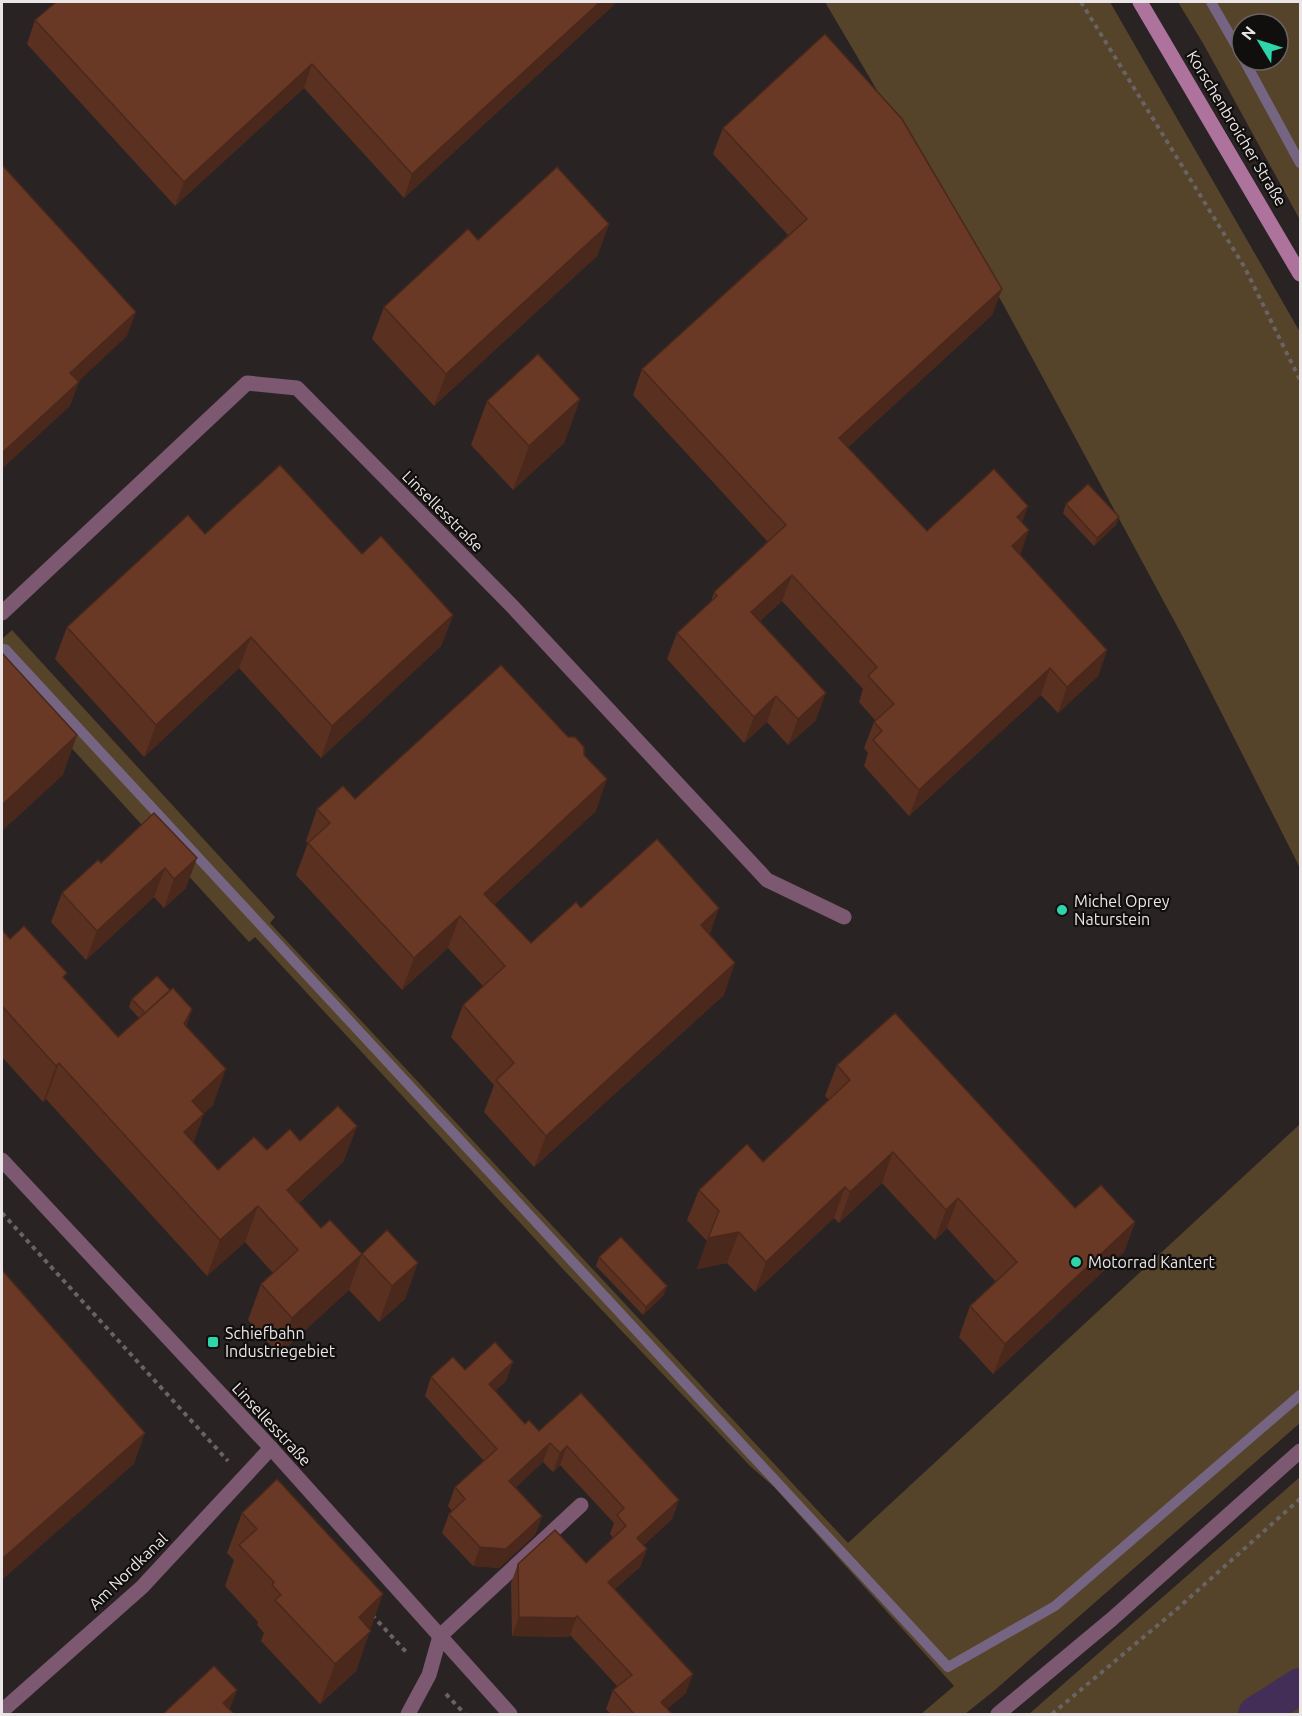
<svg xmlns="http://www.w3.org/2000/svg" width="1302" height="1716" font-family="Ubuntu,sans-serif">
<rect width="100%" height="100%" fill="#2a2324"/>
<!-- green -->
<g fill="#55432a" fill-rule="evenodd">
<polygon points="825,2 1110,2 1300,332 1300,868 1184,639 1003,304"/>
<path d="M1178 2H1300V220L1204 45ZM1242 24H1278V60H1242Z"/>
<polygon points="12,630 275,917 270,923 848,1543 1300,1124 1300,1423 995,1690 965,1714 921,1714 954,1686 774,1487 750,1466 562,1268 255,937 249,942 2,672 2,639"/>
<polygon points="1300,1477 1300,1714 1029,1714"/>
</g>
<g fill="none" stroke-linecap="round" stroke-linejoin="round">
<!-- stream -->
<g stroke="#756582" stroke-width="10">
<polyline points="1211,2 1242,56"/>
<polyline points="1244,60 1300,163"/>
<polyline points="5,649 948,1667 1055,1606 1300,1395"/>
</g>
<!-- canal -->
<polyline stroke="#432e57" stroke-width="36" points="1256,1714 1300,1686"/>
<!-- path -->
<g stroke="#696364" stroke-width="4" stroke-dasharray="4.5 4.5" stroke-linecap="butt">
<polyline points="1081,2 1245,268 1300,380"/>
<polyline points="2,1213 228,1461"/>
<polyline points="372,1615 408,1654"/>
<polyline points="446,1694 465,1714"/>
<polyline points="1052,1714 1177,1609 1300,1499"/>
</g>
<!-- minor -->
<g stroke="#7c5871" stroke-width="15">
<polyline points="2,613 247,383 297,388 513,607 767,880 844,917"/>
<polyline points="2,1711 142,1587 271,1448"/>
<polyline points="408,1714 429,1675 440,1636 581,1505"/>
</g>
<!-- tertiary -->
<g stroke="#7c5871" stroke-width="15">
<polyline points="2,1160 271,1448 510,1714"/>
<polyline points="998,1714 1112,1619 1300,1451"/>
</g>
<!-- secondary -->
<polyline stroke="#ad739c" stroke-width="15" points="1140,2 1300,274"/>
</g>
<!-- wall -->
<g fill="#5a3121">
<polygon points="617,2 404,198 304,88 175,206 27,44 35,20"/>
<polygon points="723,128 1002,289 992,315 848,447 927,531 1022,523 1020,555 1107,650 1098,676 1058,713 1041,695 909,816 864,766 868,753 864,748 874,722 875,720 859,702 863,689 782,601 759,622 816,720 788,745 767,722 744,743 667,659 677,633 711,602 714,592 768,542 633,395 642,369 788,235 713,154"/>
<polygon points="609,224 597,256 434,406 372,339 384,307 478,240"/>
<polygon points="580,399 564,443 513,490 471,445 487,401"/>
<polygon points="1066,504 1119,517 1116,525 1094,546 1063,513"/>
<polygon points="205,534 362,554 453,615 441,646 321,758 239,668 144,757 55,659 67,627"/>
<polygon points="584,755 596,811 494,905 531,943 581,908 710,935 724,995 534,1167 484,1112 494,1085 451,1037 463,1005 483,986 448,948 402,990 296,875 308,843 306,841 317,809 355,799"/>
<polygon points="154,813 186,888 164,908 154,897 86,960 51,922 62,893 101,863"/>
<polygon points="2,930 10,939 65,979 118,1037 139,1018 129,1007 132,999 170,990 192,1009 186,1027 213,1105 203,1114 193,1142 218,1170 267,1150 357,1126 343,1162 299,1203 321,1228 330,1220 405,1299 379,1322 349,1290 279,1354 248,1320 261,1284 273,1273 245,1242 207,1276 46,1099 43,1102 2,1057"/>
<polygon points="837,1065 1075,1208 1135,1222 1124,1252 993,1374 959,1337 970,1306 996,1282 947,1228 935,1240 882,1183 839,1223 834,1218 755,1292 727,1263 697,1269 707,1241 687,1220 699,1190 763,1162 829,1100 825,1096"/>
<polygon points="599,1257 664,1295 643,1315 596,1266"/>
<polygon points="465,1370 506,1381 495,1391 525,1424 679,1500 672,1519 644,1545 647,1549 640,1567 615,1589 686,1693 667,1709 672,1714 611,1714 606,1709 613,1690 618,1687 570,1635 568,1637 512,1636 511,1583 518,1564 586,1563 613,1538 610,1534 614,1523 560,1465 553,1472 543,1462 516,1487 542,1516 535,1535 499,1568 473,1566 442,1533 449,1514 452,1511 448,1506 455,1487 484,1461 425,1396 431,1377"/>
<polygon points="242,1513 370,1630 356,1671 320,1704 261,1641 264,1633 257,1625 258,1622 225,1586 234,1560 227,1553"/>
</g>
<!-- shaded-wall -->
<g fill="#4a281b">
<polygon points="600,2 617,2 404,198 412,174"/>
<polygon points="312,64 304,88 175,206 184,182"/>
<polygon points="609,224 597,256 434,406 446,374"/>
<polygon points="1002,289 992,315 830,464 839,438"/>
<polygon points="136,312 127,336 62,397 70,373"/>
<polygon points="79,382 70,406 2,469 2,453"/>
<polygon points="580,399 564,443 513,490 529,446"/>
<polygon points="1028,506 1019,532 1017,517"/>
<polygon points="1119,517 1116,525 1094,546 1097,538"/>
<polygon points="1029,530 1020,556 1012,546"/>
<polygon points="792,575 782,601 741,638 751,612"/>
<polygon points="453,615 441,646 321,758 332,726"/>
<polygon points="251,637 239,668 144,757 156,725"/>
<polygon points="1107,650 1098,676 1058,713 1067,687"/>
<polygon points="1050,668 1041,695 909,816 919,790"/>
<polygon points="826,693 816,720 788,745 798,719"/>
<polygon points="776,696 767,722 744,743 754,717"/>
<polygon points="77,735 63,775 2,831 2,805"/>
<polygon points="607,779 596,811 472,925 484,894"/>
<polygon points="197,858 186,888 164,908 174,879"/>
<polygon points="165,868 154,897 86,960 97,931"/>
<polygon points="719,908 708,940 701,925"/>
<polygon points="460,916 448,948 402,990 414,958"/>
<polygon points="735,963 724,995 534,1167 546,1136"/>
<polygon points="192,1009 179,1045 184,1024"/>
<polygon points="59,1063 46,1099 43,1102 56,1066"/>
<polygon points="226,1069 213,1105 178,1137 192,1101"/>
<polygon points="204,1114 191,1150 184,1132"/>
<polygon points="357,1126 343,1162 275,1225 287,1190"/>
<polygon points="893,1152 882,1183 839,1223 850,1192"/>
<polygon points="845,1187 834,1218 755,1292 766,1262"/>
<polygon points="958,1198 947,1228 935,1240 946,1210"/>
<polygon points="258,1206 245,1242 207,1276 220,1240"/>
<polygon points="1135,1222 1124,1252 993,1374 1005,1344"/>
<polygon points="739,1232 727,1263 697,1269 708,1238"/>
<polygon points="362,1254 349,1290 279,1354 292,1318"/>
<polygon points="418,1263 405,1299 379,1322 392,1286"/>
<polygon points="667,1286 664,1295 643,1315 646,1307"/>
<polygon points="513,1362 506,1381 482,1403 489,1384"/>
<polygon points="145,1433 134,1464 2,1580 2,1559"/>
<polygon points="550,1443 543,1462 502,1499 509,1481"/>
<polygon points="567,1446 560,1465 553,1472 560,1453"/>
<polygon points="679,1500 672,1519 631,1557 637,1538"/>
<polygon points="542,1516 535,1535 499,1568 473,1566 480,1547"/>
<polygon points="647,1549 640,1567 601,1601 608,1582"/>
<polygon points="383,1594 356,1671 320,1704 335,1664 359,1617"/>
<polygon points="577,1616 570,1635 568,1637 512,1636 519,1617"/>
<polygon points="693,1674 686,1693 661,1714 661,1702"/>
<polygon points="237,1690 228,1714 223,1703"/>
</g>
<!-- building -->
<g fill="#693926" stroke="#4a281b" stroke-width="1.5">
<polygon points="56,2 600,2 412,174 312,64 184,182 35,20"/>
<polygon points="825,34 902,119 1002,289 839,438 927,531 994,469 1028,506 1017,517 1029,530 1012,546 1107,650 1067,687 1050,668 919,790 873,740 882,731 874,722 894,704 868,676 877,667 792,575 751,612 826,693 798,719 776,696 754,717 677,633 717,596 714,592 786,525 642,369 807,219 723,128"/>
<polygon points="2,165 136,312 70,373 79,382 2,453"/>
<polygon points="557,167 609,224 446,374 384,307 468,229 478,240"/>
<polygon points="538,354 580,399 529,446 487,401"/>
<polygon points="280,465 362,554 381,536 453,615 332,726 251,637 156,725 67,627 188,515 205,534"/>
<polygon points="1088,484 1119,517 1097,538 1066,504"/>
<polygon points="2,653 77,735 2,805"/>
<polygon points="501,665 568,737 575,737 584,747 584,755 607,779 484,894 531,943 576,902 581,908 657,839 719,908 701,925 735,963 546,1136 496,1080 514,1063 463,1005 505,966 460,916 414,958 308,843 330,823 317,809 343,786 355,799"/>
<polygon points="154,813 197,858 174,879 165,868 97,931 62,893 98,860 101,863"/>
<polygon points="24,926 67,973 63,977 118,1037 173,988 192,1009 184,1024 226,1069 192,1101 204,1114 184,1132 218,1170 254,1137 267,1150 290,1129 300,1141 338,1106 357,1126 287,1190 321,1228 330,1220 362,1254 387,1230 418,1263 392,1286 362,1254 292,1318 261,1284 298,1250 258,1206 220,1240 59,1063 56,1066 2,1006 2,930 10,939"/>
<polygon points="157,976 170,990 145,1013 132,999"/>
<polygon points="895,1013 1075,1208 1101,1185 1135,1222 1005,1344 970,1306 1017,1262 958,1198 946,1210 893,1152 850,1192 845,1187 766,1262 739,1232 708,1238 719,1211 699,1190 747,1144 763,1162 850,1080 837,1065"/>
<polygon points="621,1237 667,1286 646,1307 599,1257"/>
<polygon points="2,1270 145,1433 2,1559"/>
<polygon points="495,1342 513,1362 489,1384 525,1424 529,1420 539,1431 581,1393 679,1500 637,1538 647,1549 608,1582 693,1674 661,1702 672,1714 634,1714 613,1690 632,1675 577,1616 575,1618 519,1617 518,1564 555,1530 586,1563 626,1526 617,1515 624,1508 567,1446 560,1453 550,1443 509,1481 542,1516 506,1549 480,1547 449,1514 465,1499 455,1487 497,1449 431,1377 453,1357 465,1370"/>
<polygon points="277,1479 383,1594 359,1617 371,1631 335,1664 275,1600 281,1595 272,1585 274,1582 239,1545 257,1529 242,1513"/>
<polygon points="214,1666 237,1690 223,1703 234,1714 163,1714"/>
</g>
<!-- markers -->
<g fill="#2ed4aa" stroke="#110e0e" stroke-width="2">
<circle cx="1062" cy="910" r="6"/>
<circle cx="1076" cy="1262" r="6"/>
<rect x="207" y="1336" width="12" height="12" rx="3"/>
</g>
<g text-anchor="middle" stroke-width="4.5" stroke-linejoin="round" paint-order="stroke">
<!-- street labels -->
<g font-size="16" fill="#eae5e6" stroke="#110e0e">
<text transform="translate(1237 128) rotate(59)" y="6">Korschenbroicher Straße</text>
<text transform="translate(443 511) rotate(45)" y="6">Linsellesstraße</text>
<text transform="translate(272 1424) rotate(47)" y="6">Linsellesstraße</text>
<text transform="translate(128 1571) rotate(-44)" y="6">Am Nordkanal</text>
</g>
<!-- poi labels -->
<g font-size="16" fill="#eae5e6" stroke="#110e0e" text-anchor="start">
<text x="1074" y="907">Michel Oprey<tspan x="1074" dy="18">Naturstein</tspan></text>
<text x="1088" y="1268">Motorrad Kantert</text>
<text x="225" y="1339">Schiefbahn<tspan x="225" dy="18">Industriegebiet</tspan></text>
</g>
</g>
<!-- border -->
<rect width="1302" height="1716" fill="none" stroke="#eae5e6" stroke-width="6"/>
<!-- north arrow -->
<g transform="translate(1260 42) rotate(308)"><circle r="28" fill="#110e0e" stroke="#686464" stroke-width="1.5"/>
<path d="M0-4.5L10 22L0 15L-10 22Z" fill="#2ed4aa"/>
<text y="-9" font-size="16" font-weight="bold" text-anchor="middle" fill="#eae5e6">N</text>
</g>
</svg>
